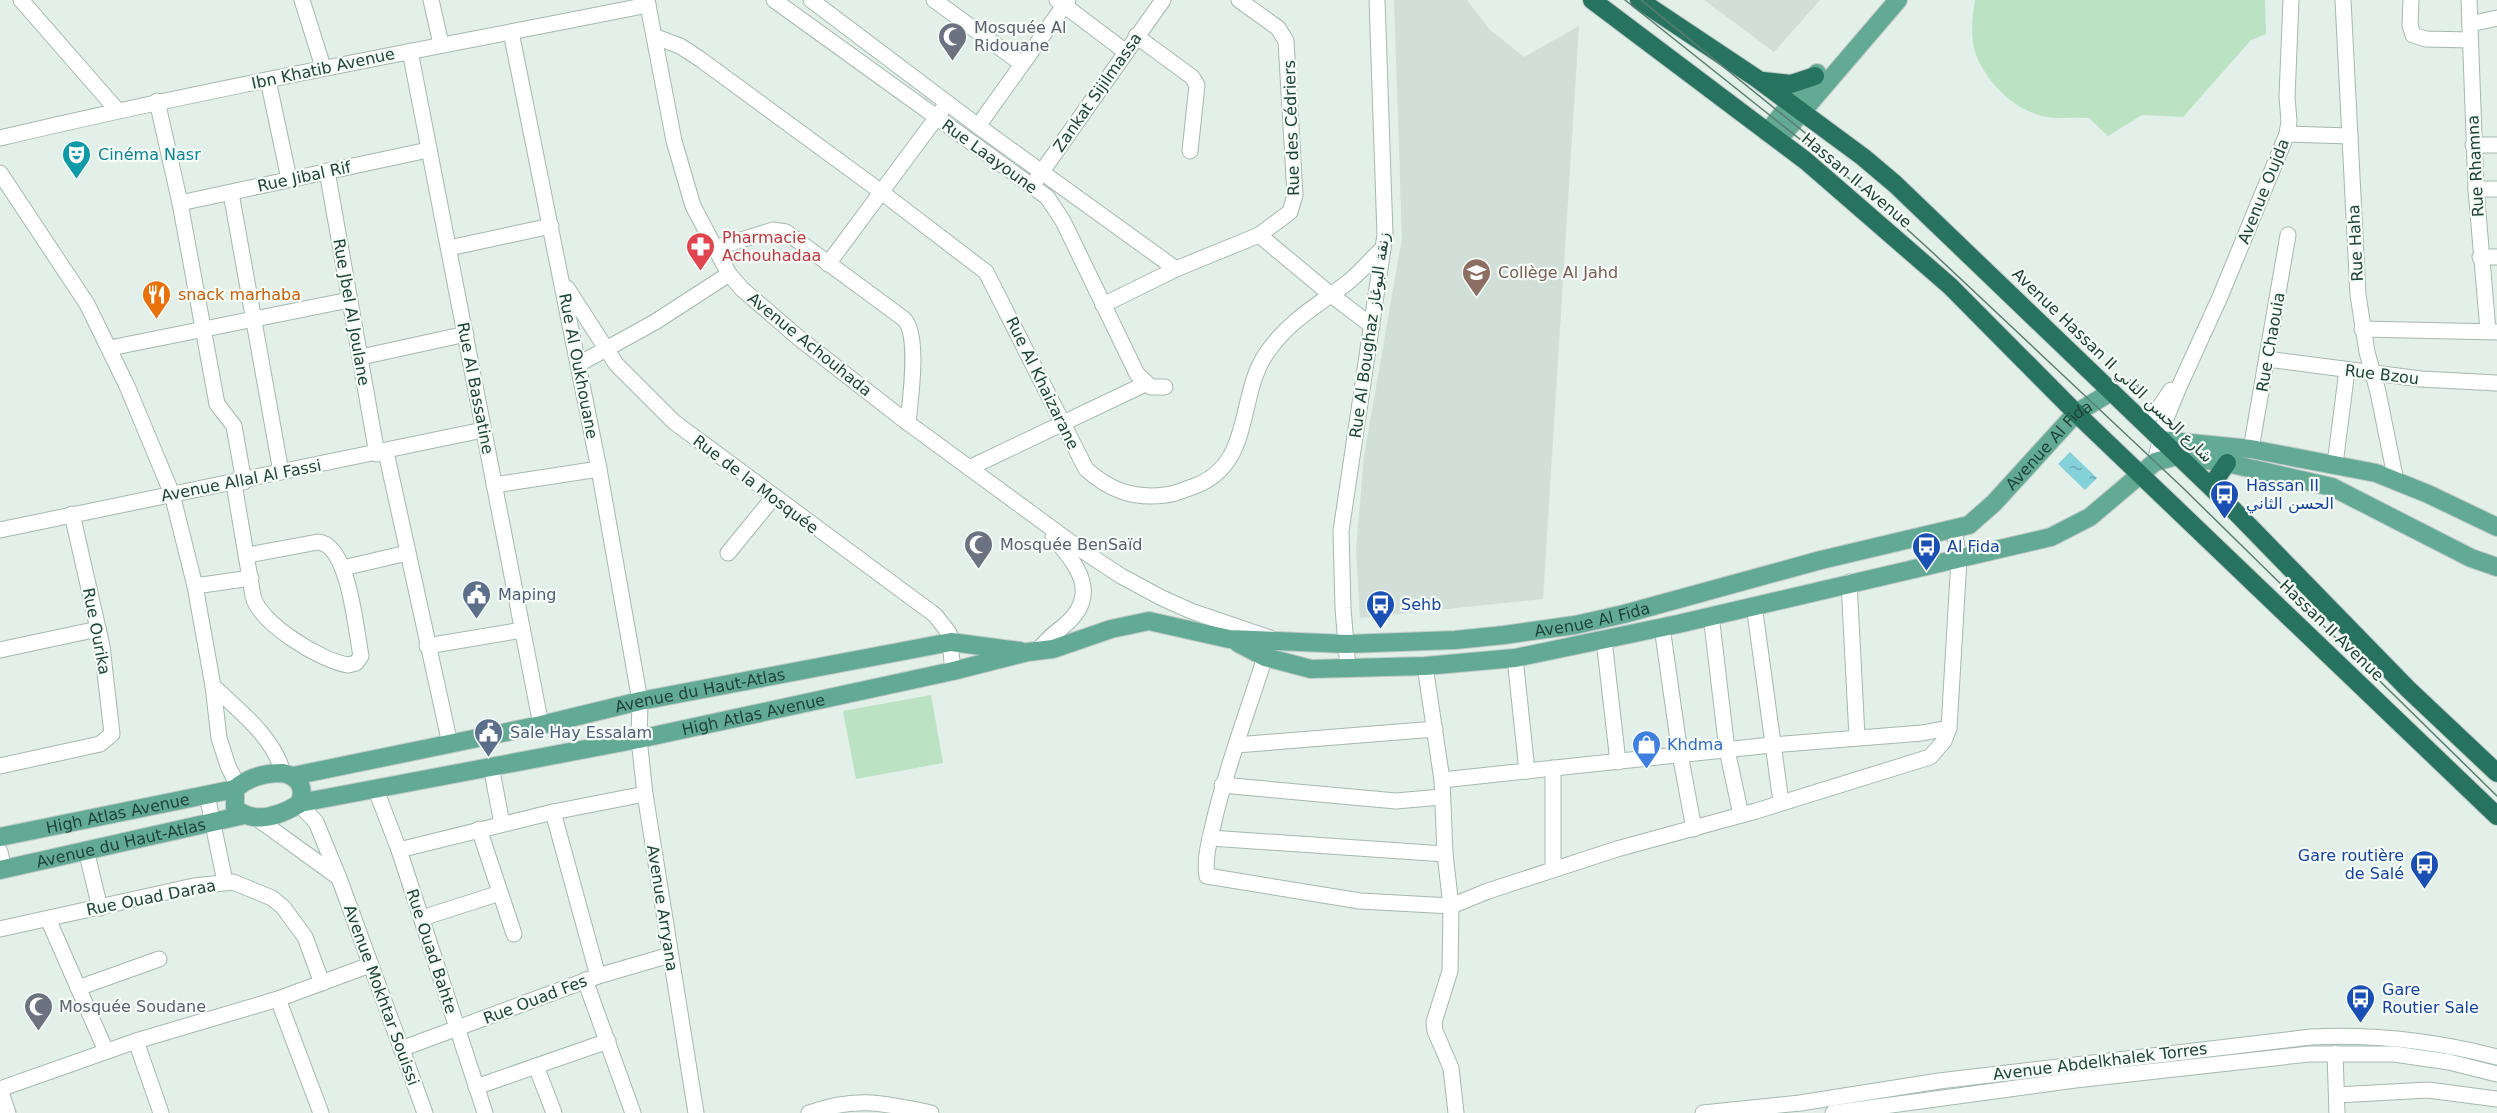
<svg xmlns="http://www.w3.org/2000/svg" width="2497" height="1113" font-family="'DejaVu Sans','Noto Naskh Arabic',sans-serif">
<defs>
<pattern id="water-ripples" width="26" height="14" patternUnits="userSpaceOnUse" patternTransform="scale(1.5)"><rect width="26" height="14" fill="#85d1da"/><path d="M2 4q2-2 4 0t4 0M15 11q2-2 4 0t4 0" fill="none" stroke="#6cabb2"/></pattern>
</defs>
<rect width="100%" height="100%" fill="#e3efe9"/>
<!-- built -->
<g fill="#d1dfd8">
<polygon points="1394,0 1467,0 1489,29 1524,57 1579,26 1543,599 1360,618 1356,550 1364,456 1402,238"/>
<polygon points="1704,0 1820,0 1774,52"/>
</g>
<!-- garden -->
<g fill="#bae2c3">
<path d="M1975 0H2265L2266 34 2251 40 2183 117 2142 115 2108 136 2089 118C2075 117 2060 119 2047 117 2016 112 1988 84 1976 55 1970 39 1972 17 1975 0Z"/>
<polygon points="931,695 943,763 856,779 843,711"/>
</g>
<!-- water -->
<polygon fill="url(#water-ripples)" points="2070,452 2097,478 2085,490 2058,464"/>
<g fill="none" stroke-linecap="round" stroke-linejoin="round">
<defs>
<g id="minor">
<polyline points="21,0 117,110"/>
<polyline points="302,0 323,67"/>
<polyline points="431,0 441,44"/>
<polyline points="647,0 674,141 693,206 729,274 742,289 800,339 908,423 1080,549 1121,576 1162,598 1191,611 1270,638"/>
<polyline points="774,0 1047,197 1063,221 1137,374 1151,387 1165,387"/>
<polyline points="811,0 978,126 1176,269"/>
<polyline points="934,0 1022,64"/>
<polyline points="1057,0 1126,52"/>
<polyline points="2343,0 2358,295 2367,352 2378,392 2396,481"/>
<polyline points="2411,0 2410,25 2413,35 2426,39 2470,40"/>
<polyline points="2469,0 2476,189 2488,331"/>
<polyline points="2470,24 2497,18"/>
<polyline points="511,32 599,469 640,701 639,739 645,794 696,1113"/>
<polyline points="1136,36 1192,77 1197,85 1190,151"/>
<path d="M656 37 680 46 700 59 880 191 986 272 1086 469C1109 490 1133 499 1165 495 1176 494 1185 489 1195 486 1255 463 1236 395 1268 351 1291 319 1317 306 1347 283 1360 273 1371 259 1383 248"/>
<polyline points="410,51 541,725"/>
<polyline points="268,80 289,179"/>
<polyline points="157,101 180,203 217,404 234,426 244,482"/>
<polyline points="978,126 1068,0"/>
<polyline points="2287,134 2350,136"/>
<path d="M0 138C215 87 432 48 648 5"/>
<polyline points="2473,145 2497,145"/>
<polyline points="327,171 377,454"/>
<polyline points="0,173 87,304 127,386 172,494 195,586 213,686 219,738 228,766 238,786"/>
<polyline points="1036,180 1163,0"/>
<polyline points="2476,189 2497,189"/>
<polyline points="231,193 281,472"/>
<polyline points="180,203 428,150"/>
<polyline points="1259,235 1330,294 1372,326"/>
<polyline points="449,248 551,226"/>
<path d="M715 248 773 230 786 232 904 319C920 335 910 401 908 423"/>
<polyline points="2480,257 2497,257"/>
<polyline points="828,264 942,110"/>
<polyline points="567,288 616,364 674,422 935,615 949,633 953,671"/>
<polyline points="1103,305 1176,269 1259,235 1290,212 1295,195 1286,41 1278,28 1239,0"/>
<polyline points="2362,329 2497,332"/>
<polyline points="110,348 349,300"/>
<polyline points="361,357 466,334"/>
<polyline points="2267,359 2421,379 2497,383"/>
<polyline points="579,364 655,322 729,274"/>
<polyline points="2140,420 2157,411 2171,390"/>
<polyline points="2251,449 2288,235"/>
<polyline points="386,452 450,744"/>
<polyline points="2155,462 2165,421 2179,387 2220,297 2287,134 2289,121 2287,97 2291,0"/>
<polyline points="2335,464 2347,370"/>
<polyline points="969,468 1145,384"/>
<path d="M234 484 253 596C259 623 321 661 348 665L356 663 361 656C356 631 349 544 318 542L248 555"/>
<polyline points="494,485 599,469"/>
<polyline points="0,530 483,430"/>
<polyline points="728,553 773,498"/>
<polyline points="343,568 407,553"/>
<polyline points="1849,582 1857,737"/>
<polyline points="195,586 251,578"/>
<polyline points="1754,605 1781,802"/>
<polyline points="1711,615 1727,750 1741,815"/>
<polyline points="1662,627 1680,754 1694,829"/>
<polyline points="1604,640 1618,762"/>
<polyline points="427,646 522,630"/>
<polyline points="0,650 98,629"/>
<path d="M1038 651C1046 639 1055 633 1065 625 1101 594 1077 565 1053 537"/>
<path d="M1265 657C1248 711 1227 765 1214 821 1210 839 1204 858 1207 876L1360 901 1451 906 1488 891 1617 849 1756 811 1930 757 1944 741 1949 728 1959 559 1954 530"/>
<polyline points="1515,658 1527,771"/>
<polyline points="1425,666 1442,780 1445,854 1451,906 1450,971 1434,1022 1435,1031 1451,1068 1456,1113"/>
<polyline points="1348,669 1343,608 1341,531 1385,235 1377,0"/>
<path d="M213 686C238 710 274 737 283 773"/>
<polyline points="1236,745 1435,729"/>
<polyline points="0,766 100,744 112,734 102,646 72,514"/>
<polyline points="491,766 502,824"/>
<polyline points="1553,768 1553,869"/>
<polyline points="1442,780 1771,745 1922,733 1949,728"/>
<polyline points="1222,785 1396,801 1441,797"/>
<polyline points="376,790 399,850 485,1113"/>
<polyline points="207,795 225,882"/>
<polyline points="299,804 316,822 339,878 425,1113"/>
<polyline points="553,812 598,976"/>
<polyline points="255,817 338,877"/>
<polyline points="479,829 514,934"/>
<polyline points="1210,838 1445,854"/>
<polyline points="86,850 100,908"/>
<polyline points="399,850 553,812 645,794"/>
<polyline points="0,852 4,869"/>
<polyline points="422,918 500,893"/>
<polyline points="48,919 106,1051"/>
<polyline points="0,929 194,886 233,882 272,898 283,907 305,937 322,983"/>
<polyline points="585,980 633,1113"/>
<polyline points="78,988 159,959"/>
<polyline points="278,999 321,1113"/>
<polyline points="136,1041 161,1113"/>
<polyline points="401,1049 598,976 670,955"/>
<polyline points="2335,1053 2337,1113"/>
<polyline points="536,1066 554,1113"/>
<polyline points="476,1087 608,1041"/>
<polyline points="0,1089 136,1041 278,999 370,965"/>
<polyline points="0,1089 8,1113"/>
<polyline points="2337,1095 2428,1090 2497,1099"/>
<path d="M809 1113C857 1096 883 1103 931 1113"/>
<path d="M1703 1113 1800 1103 1939 1081 2311 1037C2375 1034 2435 1041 2497 1057"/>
<polyline points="1833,1113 2075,1080 2309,1054 2394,1054 2449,1062 2497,1074"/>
</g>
<g id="major">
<polyline points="1767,132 1817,73"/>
<polyline points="1778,140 1898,0"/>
<polyline points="2161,440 2251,449 2376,473 2428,494 2497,527"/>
<polyline points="1238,643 1265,657 1311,669 1425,666 1515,658 1678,624 2051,537 2090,517 2155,462 2177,456 2227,463 2332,487 2471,558 2497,567"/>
<path d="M283 773C299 777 306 788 299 804 279 816 254 825 235 808V789C248 777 265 773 283 773Z"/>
<path id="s1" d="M293 776 541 725 640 701 951 642 1020 651"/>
<path id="s2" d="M300 803 639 739 953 671 1028 652 1053 649 1111 629 1149 621 1229 639 1347 644 1455 640 1504 635 1575 625 1624 614 1821 560 1969 525 1994 503 2076 413 2111 392"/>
<path id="s3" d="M0 837 235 789"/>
<path id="s4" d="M0 870 244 815"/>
</g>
<g id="highway">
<polyline points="1592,0 1806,161 1950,286 2076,413 2497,816"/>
<polyline points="1639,0 1756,78 1863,157 1895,184 2218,494 2408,689 2497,773"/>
<polyline points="1763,81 1791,84 1815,76"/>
<polyline points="2218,494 2216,479 2227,463"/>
</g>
</defs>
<!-- minor casing -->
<use href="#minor" stroke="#a5b8b0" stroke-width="17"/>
<!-- major casing -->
<use href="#major" stroke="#c1cac7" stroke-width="20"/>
<!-- highway casing -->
<use href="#highway" stroke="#c1cac7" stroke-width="20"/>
<!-- minor -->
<use href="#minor" stroke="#fff" stroke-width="15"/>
<!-- major -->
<use href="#major" stroke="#63aa94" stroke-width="18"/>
<!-- highway -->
<use href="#highway" stroke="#287360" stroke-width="18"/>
<!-- tram -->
<g stroke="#5b7e73" stroke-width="1.5">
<polyline points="1625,0 1865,191 1931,251 2182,487 2497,796"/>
<polyline points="1641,0 1831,154"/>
</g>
</g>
<!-- icons -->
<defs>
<symbol id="mosque-pin" viewBox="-11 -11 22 30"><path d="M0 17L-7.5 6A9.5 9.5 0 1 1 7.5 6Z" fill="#6b7280" stroke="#f5fbf7"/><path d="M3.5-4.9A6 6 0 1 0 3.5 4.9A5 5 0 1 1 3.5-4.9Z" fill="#fff"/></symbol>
<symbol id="theatre-pin" viewBox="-11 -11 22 30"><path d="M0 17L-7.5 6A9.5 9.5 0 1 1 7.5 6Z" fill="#0f9aa8" stroke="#f5fbf7"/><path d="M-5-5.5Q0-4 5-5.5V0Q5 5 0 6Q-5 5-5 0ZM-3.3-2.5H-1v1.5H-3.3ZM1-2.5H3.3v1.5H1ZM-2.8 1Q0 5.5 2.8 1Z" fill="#fff"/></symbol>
<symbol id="pharmacy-pin" viewBox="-11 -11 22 30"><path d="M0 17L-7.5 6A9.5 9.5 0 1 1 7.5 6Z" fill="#e0444e" stroke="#f5fbf7"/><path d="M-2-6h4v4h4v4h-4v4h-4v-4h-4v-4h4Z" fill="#fff"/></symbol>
<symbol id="school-pin" viewBox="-11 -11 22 30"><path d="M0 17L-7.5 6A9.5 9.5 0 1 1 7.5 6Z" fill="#8d6e63" stroke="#f5fbf7"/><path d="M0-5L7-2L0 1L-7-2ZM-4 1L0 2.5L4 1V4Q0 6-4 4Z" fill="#fff"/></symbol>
<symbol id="restaurant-pin" viewBox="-11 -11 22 30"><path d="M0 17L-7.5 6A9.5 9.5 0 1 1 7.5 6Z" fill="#e8710a" stroke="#f5fbf7"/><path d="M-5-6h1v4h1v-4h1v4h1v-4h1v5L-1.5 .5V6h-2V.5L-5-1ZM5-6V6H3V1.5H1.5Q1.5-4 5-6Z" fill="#fff"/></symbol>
<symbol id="bus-pin" viewBox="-11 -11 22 30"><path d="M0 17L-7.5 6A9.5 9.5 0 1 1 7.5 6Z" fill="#1a4fb4" stroke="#f5fbf7"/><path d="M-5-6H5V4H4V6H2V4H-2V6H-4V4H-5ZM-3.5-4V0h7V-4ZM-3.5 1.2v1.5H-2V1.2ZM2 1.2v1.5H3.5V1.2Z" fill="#fff"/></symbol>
<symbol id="civic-pin" viewBox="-11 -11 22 30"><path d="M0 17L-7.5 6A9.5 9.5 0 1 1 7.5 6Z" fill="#5c6f8a" stroke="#f5fbf7"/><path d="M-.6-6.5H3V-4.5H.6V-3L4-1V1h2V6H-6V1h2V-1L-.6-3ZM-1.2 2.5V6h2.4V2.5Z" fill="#fff"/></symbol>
<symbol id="shop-pin" viewBox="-11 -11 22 30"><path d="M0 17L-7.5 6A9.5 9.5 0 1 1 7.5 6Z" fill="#3f7fe0" stroke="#f5fbf7"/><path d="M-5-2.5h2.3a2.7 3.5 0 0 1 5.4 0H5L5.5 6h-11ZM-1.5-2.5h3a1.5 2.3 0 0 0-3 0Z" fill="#fff"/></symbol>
</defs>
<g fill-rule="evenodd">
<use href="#mosque-pin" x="936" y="20" width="33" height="45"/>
<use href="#theatre-pin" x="60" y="138" width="33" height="45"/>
<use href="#pharmacy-pin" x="684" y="230" width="33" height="45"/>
<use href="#school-pin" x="1460" y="256" width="33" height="45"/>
<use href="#restaurant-pin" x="140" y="278" width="33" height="45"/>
<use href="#bus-pin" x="2208" y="478" width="33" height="45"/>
<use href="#mosque-pin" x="962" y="528" width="33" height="45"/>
<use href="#bus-pin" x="1910" y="530" width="33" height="45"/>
<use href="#civic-pin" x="460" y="578" width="33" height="45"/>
<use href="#bus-pin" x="1364" y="588" width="33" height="45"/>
<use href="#civic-pin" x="472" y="716" width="33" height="45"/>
<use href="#shop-pin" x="1630" y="728" width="33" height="45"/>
<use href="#bus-pin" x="2408" y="848" width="33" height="45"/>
<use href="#bus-pin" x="2344" y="982" width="33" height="45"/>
<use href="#mosque-pin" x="22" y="990" width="33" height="45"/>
</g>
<g text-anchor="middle" stroke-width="4.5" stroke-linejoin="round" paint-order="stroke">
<!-- worship labels -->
<g font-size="16" fill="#5b616d" stroke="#f5fbf7" text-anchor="start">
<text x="974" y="33">Mosquée Al<tspan x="974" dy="18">Ridouane</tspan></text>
<text x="1000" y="550">Mosquée BenSaïd</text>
<text x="59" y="1012">Mosquée Soudane</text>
</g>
<!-- street labels -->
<g font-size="16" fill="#204338" stroke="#f5fbf7">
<text transform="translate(323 68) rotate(-12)" y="6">Ibn Khatib Avenue</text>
<text transform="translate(1097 92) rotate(-55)" y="6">Zankat Sijilmassa</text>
<text transform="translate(1291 128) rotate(-92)" y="6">Rue des Cédriers</text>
<text transform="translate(990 156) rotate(36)" y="6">Rue Laayoune</text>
<text transform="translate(2475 166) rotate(-93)" y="6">Rue Rhamna</text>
<text transform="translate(304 176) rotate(-12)" y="6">Rue Jibal Rif</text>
<text transform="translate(1857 180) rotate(40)" y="6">Hassan II Avenue</text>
<text transform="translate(2263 191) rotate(-68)" y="6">Avenue Oujda</text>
<text transform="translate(2355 243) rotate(-93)" y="6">Rue Haha</text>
<text transform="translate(352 312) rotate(80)" y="6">Rue Jbel Al Joulane</text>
<text transform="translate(1369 335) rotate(-82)" y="6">Rue Al Boughaz زنقة البوغاز</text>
<text transform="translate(2270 342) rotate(-80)" y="6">Rue Chaouia</text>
<text transform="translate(810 344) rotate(39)" y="6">Avenue Achouhada</text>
<text transform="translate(2113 365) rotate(44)" y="6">Avenue Hassan II شارع الحسن الثاني</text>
<text transform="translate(579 366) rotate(79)" y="6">Rue Al Oukhouane</text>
<text transform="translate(2382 374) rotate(7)" y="6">Rue Bzou</text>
<text transform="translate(1043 383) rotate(64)" y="6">Rue Al Khaizarane</text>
<text transform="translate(476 388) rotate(79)" y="6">Rue Al Bassatine</text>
<text dy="6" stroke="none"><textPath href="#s2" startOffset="1818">Avenue Al Fida</textPath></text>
<text transform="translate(241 480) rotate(-11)" y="6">Avenue Allal Al Fassi</text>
<text transform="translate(756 484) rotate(37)" y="6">Rue de la Mosquée</text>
<text dy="6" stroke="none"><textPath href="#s2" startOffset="1316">Avenue Al Fida</textPath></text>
<text transform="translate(2332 630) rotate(44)" y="6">Hassan II Avenue</text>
<text transform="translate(97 631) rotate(79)" y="6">Rue Ourika</text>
<text dy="6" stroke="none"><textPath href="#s1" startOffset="416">Avenue du Haut-Atlas</textPath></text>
<text dy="6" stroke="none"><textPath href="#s2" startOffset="462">High Atlas Avenue</textPath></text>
<text dy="6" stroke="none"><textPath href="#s3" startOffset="120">High Atlas Avenue</textPath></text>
<text dy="6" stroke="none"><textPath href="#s4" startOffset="124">Avenue du Haut-Atlas</textPath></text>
<text transform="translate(151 897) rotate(-11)" y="6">Rue Ouad Daraa</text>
<text transform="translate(663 908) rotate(81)" y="6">Avenue Arryana</text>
<text transform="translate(432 951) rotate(72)" y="6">Rue Ouad Bahte</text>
<text transform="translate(382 995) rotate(70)" y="6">Avenue Mokhtar Souissi</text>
<text transform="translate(535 999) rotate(-21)" y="6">Rue Ouad Fes</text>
<text transform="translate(2100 1061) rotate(-7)" y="6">Avenue Abdelkhalek Torres</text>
</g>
<!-- culture labels -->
<g font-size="16" fill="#0d838f" stroke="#f5fbf7" text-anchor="start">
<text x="98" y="160">Cinéma Nasr</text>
</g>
<!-- health labels -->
<g font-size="16" fill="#be3a42" stroke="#f5fbf7" text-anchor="start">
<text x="722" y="243">Pharmacie<tspan x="722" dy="18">Achouhadaa</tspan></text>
</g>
<!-- education labels -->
<g font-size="16" fill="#785e54" stroke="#f5fbf7" text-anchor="start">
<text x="1498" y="278">Collège Al Jahd</text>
</g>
<!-- food labels -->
<g font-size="16" fill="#c56008" stroke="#f5fbf7" text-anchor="start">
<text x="178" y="300">snack marhaba</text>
</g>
<!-- transit labels -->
<g font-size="16" fill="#164399" stroke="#f5fbf7" text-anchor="start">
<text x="2246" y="491">Hassan II<tspan x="2246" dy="18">الحسن الثاني</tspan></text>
<text x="1947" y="552">Al Fida</text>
<text x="1401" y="610">Sehb</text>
<text x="2404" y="861" text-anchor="end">Gare routière<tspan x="2404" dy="18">de Salé</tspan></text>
<text x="2382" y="995">Gare<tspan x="2382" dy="18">Routier Sale</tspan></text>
</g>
<!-- service labels -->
<g font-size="16" fill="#4e5e75" stroke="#f5fbf7" text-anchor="start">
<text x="498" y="600">Maping</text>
<text x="510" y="738">Sale Hay Essalam</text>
</g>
<!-- shop labels -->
<g font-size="16" fill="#366cbe" stroke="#f5fbf7" text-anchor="start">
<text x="1667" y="750">Khdma</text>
</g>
</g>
</svg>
